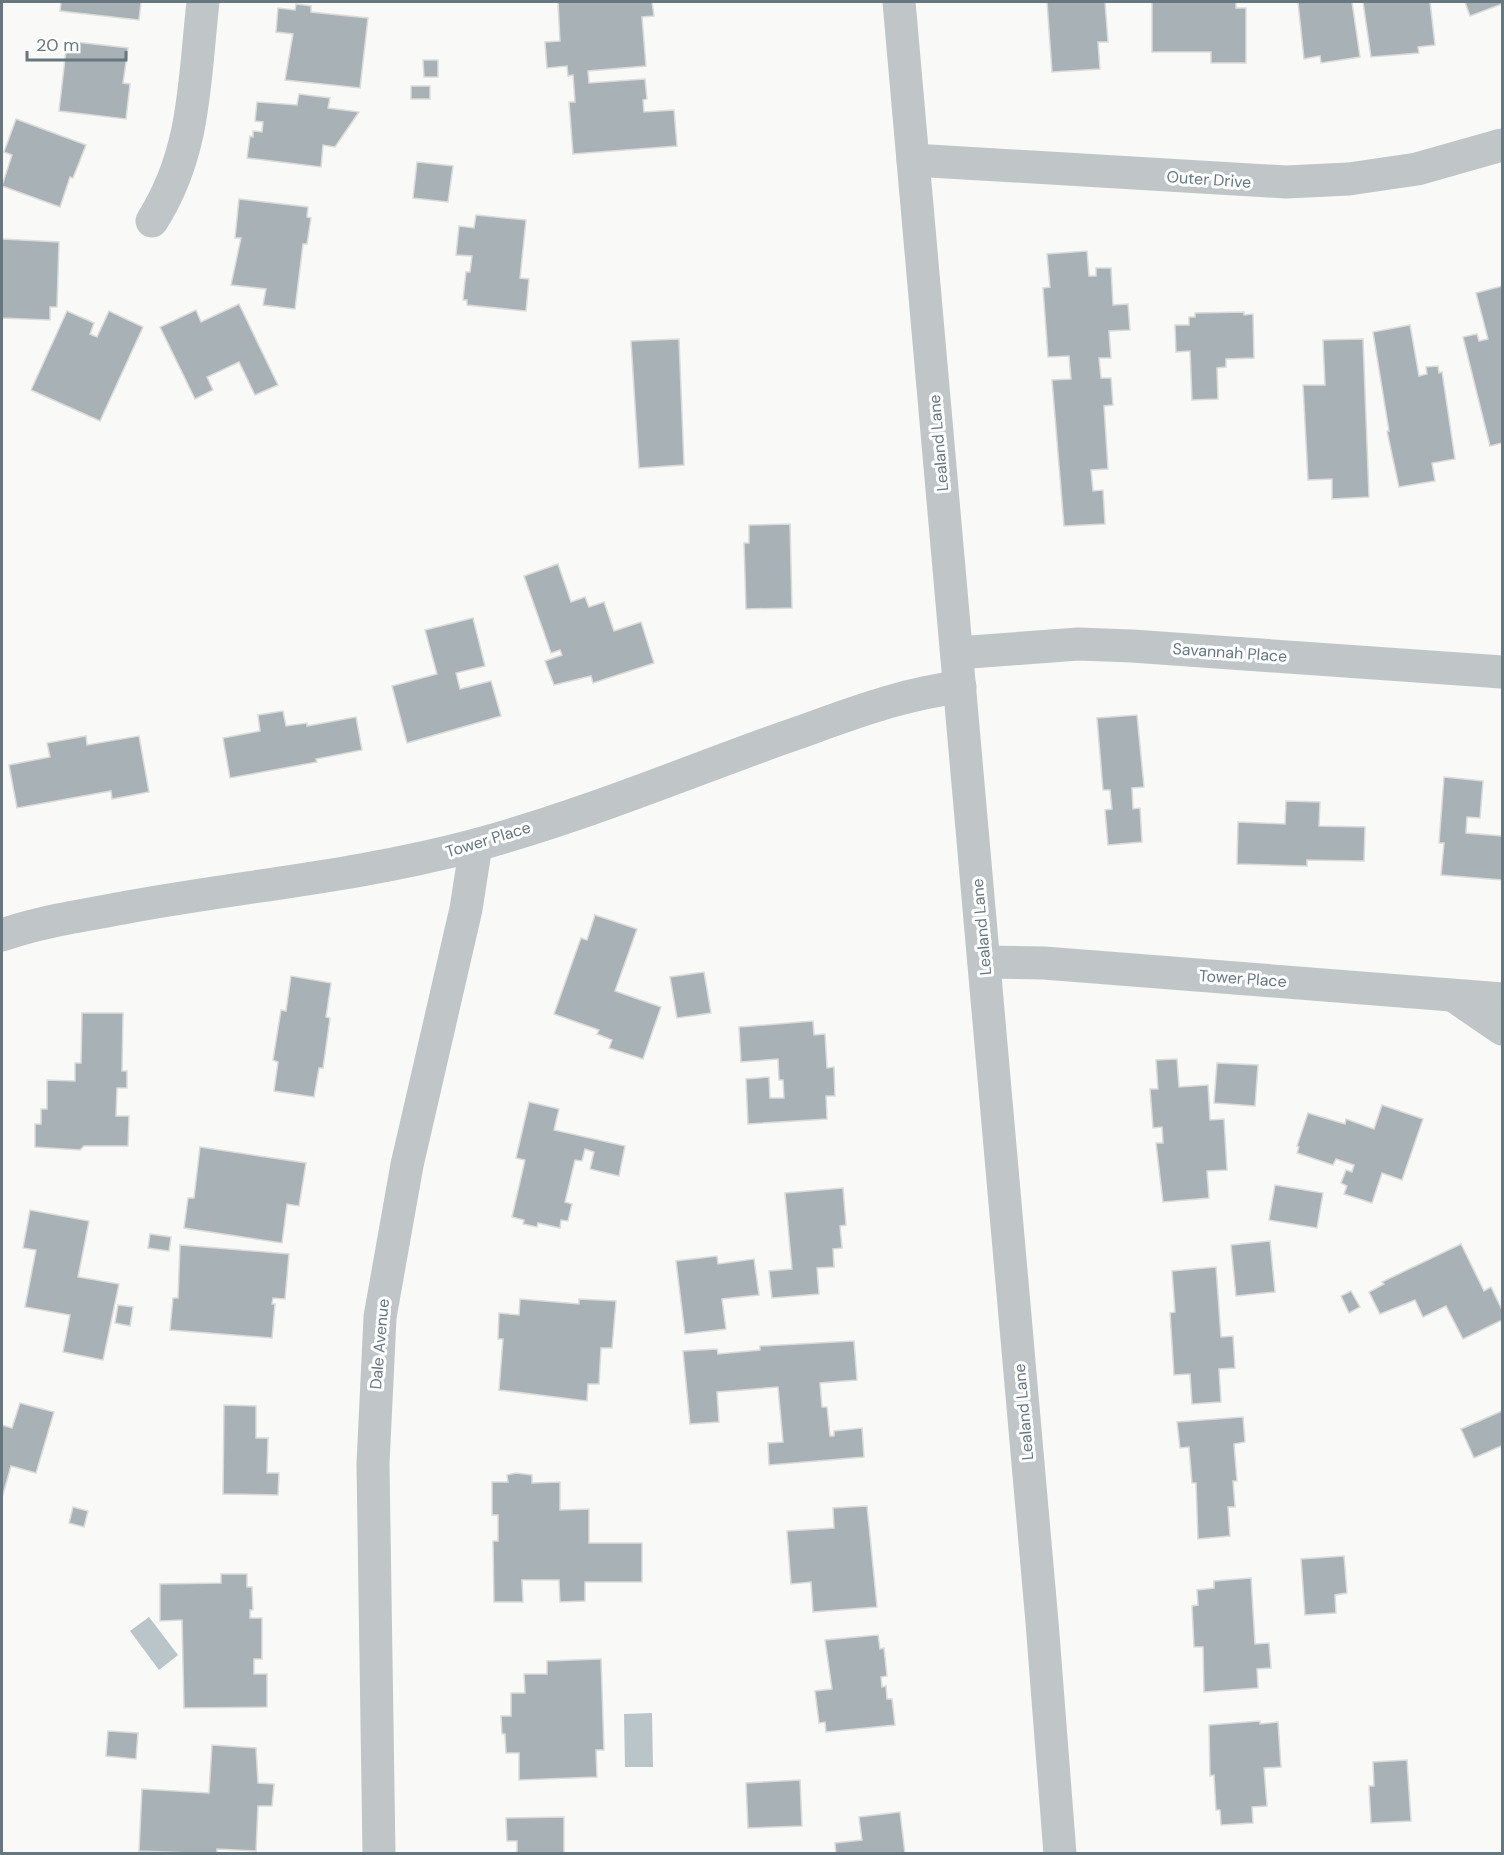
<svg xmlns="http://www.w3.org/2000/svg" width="1504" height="1855" font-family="'DM Sans',sans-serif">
<rect width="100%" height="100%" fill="#f9f9f7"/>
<!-- water -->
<g fill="#bac5c9">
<polygon points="149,1617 178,1655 159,1670 130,1631"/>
<polygon points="652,1713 653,1767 625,1767 624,1714"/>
</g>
<!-- building -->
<g fill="#a8b1b6" stroke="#dbdbd9" stroke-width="1.5">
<polygon points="61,2 141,2 139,20 60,11"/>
<polygon points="558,2 652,2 654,16 642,17 646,66 588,71 589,83 645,79 647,99 643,100 644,112 674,110 677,146 573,154 569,102 575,102 573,75 568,76 567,66 547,68 545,42 560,41"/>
<polygon points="1047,2 1236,2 1236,8 1246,8 1246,63 1211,63 1211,52 1152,52 1152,2 1105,2 1108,42 1098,42 1100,69 1052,72"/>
<polygon points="1298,2 1352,2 1360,57 1321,63 1320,56 1304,59"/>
<polygon points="1363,2 1430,2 1435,45 1418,47 1419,53 1371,57"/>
<polygon points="1465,2 1502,2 1502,4 1470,16"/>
<polygon points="296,4 311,6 311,12 368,18 360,88 285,80 293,34 276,32 278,8 295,10"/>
<polygon points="67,41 128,48 123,83 130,84 126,119 59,111"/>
<polygon points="423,60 438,60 438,77 424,77"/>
<rect x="411" y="86" width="19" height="13"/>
<polygon points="299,94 330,98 328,108 359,112 335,147 323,145 321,167 247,158 250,136 253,137 253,131 262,132 263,122 255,121 257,102 297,105"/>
<polygon points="16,119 86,145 73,178 70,177 60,207 2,186 12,155 4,152"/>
<polygon points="417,162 453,166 448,202 413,198"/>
<polygon points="239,199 308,207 307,217 311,218 307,244 303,244 295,309 263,305 266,289 231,285 241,238 235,238"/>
<polygon points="476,215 526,220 520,278 529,279 526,311 467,305 467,300 463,300 466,272 470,272 472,256 456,255 459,226 474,228"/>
<polygon points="2,239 59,242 57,307 50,307 50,320 2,318"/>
<polygon points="1087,251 1089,276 1096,276 1096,268 1111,268 1113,305 1128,304 1130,330 1109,331 1111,358 1099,358 1101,378 1111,378 1113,405 1104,406 1108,469 1091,470 1093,491 1103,490 1105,524 1064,526 1052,380 1071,379 1069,356 1048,357 1043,288 1050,287 1047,254"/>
<polygon points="1502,286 1502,443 1490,446 1463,337 1477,334 1479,341 1488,339 1476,293"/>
<polygon points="239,304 278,385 255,395 239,362 207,377 213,390 195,399 160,327 196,310 201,322"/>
<polygon points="67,311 94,323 90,334 97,337 109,311 143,327 100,421 31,390"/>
<polygon points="1244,312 1244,315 1253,314 1254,358 1226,359 1226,367 1217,368 1218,399 1192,400 1190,351 1176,352 1175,325 1189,325 1189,317 1195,317 1195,313"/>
<polygon points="1410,325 1419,376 1427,374 1426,367 1438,366 1439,373 1442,372 1455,459 1432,463 1435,481 1399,487 1387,431 1389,431 1373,332"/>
<polygon points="679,339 684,465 639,468 631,341"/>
<polygon points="1363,339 1369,497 1332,499 1332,479 1308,480 1303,385 1325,385 1323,340"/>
<polygon points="790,524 792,608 746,609 744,543 749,543 749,525"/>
<polygon points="558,564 571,602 585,597 589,607 604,602 614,631 641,622 654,663 593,683 591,676 554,685 545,661 562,655 560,650 551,653 524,576"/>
<polygon points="473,618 485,666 456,673 460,689 491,681 501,716 407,743 392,686 437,674 425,630"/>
<polygon points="283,711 286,726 307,723 307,726 356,717 362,750 316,759 317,762 230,778 223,738 260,731 258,715"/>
<polygon points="1137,715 1144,787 1132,788 1133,809 1140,808 1142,842 1108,845 1105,810 1112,809 1110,790 1103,790 1097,718"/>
<polygon points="86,736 87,745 139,736 149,792 112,799 111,791 17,808 9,765 50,757 47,743"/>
<polygon points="1444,777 1483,781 1480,818 1467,817 1466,833 1502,836 1502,880 1441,875 1444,843 1439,843"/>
<polygon points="1286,801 1320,802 1319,826 1365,827 1364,861 1307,860 1307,866 1237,864 1238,822 1285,824"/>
<polygon points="595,915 637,929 615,991 661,1007 643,1059 609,1048 612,1040 597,1034 599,1030 554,1014 581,938 587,940"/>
<polygon points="704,972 711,1013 677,1018 670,977"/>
<polygon points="291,976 331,983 326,1017 330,1018 323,1068 319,1068 314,1097 274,1091 278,1062 273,1060 281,1010 286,1011"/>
<polygon points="82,1013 123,1013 122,1071 127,1071 127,1088 117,1088 116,1116 129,1116 128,1146 84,1146 80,1150 35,1147 35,1124 41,1124 41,1109 47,1109 47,1080 75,1081 75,1063 81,1063"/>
<polygon points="813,1021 814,1035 825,1034 827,1068 834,1067 835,1096 826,1096 827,1119 748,1124 746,1079 769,1077 770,1098 784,1098 783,1080 779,1080 778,1059 741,1062 739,1027"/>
<polygon points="1177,1059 1179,1087 1208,1085 1210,1120 1224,1119 1227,1170 1207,1171 1209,1198 1163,1202 1156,1143 1163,1143 1162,1127 1153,1128 1150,1089 1158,1089 1156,1060"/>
<polygon points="1217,1063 1258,1065 1255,1106 1214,1103"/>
<polygon points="529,1102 559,1109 554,1130 625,1146 619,1176 590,1169 594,1152 585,1149 582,1161 575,1160 565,1202 572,1204 568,1221 561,1220 560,1228 538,1223 537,1227 523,1224 524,1220 512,1217 525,1160 516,1158"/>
<polygon points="1382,1105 1423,1119 1402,1180 1382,1173 1372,1203 1344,1194 1347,1186 1341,1183 1346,1170 1352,1172 1354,1165 1336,1159 1333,1165 1297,1153 1299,1147 1297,1146 1308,1113 1345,1124 1346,1119 1374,1129"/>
<polygon points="200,1147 306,1163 299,1206 287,1204 282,1243 184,1228 188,1198 194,1198"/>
<polygon points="1275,1185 1323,1193 1317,1228 1269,1220"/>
<polygon points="843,1188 846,1225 840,1226 842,1248 833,1249 834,1267 817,1268 819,1294 772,1298 769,1271 792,1269 785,1193"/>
<polygon points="30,1210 89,1221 78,1277 119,1284 103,1360 63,1352 70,1315 25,1307 36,1250 23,1248"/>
<polygon points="150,1234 171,1237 169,1251 148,1248"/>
<polygon points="1270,1241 1275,1292 1236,1296 1231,1245"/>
<polygon points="1461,1244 1484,1291 1491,1287 1502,1310 1502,1320 1463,1339 1446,1306 1423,1317 1415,1300 1380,1314 1369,1292 1384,1284 1382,1282"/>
<polygon points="180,1245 289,1254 285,1299 273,1298 272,1304 275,1304 272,1338 170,1330 173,1298 178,1298"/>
<polygon points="717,1256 718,1264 754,1259 759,1295 722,1299 726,1329 685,1334 676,1261"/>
<polygon points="1216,1267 1221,1337 1233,1336 1235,1368 1219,1369 1221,1402 1192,1404 1190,1374 1174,1375 1170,1313 1175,1312 1172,1271"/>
<polygon points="1351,1291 1360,1307 1349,1313 1341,1296"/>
<polygon points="520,1299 579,1304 579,1299 616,1301 612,1348 601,1348 599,1384 588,1384 587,1401 499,1390 503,1339 498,1339 499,1313 519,1315"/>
<polygon points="118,1305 133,1307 130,1326 115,1323"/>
<polygon points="854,1341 857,1380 820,1383 822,1407 827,1407 830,1436 834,1436 834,1431 862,1428 864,1457 769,1465 768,1443 783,1442 778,1387 717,1392 719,1422 690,1424 683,1351 717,1349 718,1354 760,1350 760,1346"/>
<polygon points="20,1403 54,1412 36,1473 11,1466 2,1498 2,1425 12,1428"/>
<polygon points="224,1405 256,1406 256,1438 268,1438 267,1473 279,1473 278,1495 223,1494"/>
<polygon points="1502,1411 1502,1449 1501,1446 1474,1458 1461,1429"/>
<polygon points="1243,1417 1245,1442 1234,1444 1237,1481 1233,1481 1235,1507 1228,1507 1230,1536 1198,1539 1196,1483 1192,1483 1189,1447 1180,1448 1177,1422"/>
<polygon points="516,1473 532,1475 532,1483 560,1482 560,1510 589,1509 589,1543 642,1543 642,1582 585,1582 585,1601 560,1602 559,1580 522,1580 523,1602 494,1602 493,1541 498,1541 498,1515 492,1515 492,1482 508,1482 507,1475"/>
<polygon points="867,1506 877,1607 813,1612 811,1582 791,1584 787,1531 834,1528 833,1508"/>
<polygon points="73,1507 88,1511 84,1527 69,1523"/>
<polygon points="1344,1556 1347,1593 1335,1595 1336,1613 1305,1615 1301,1559"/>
<polygon points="221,1574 247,1574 247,1587 252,1587 253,1610 250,1610 250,1618 262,1618 262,1659 254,1659 254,1674 267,1674 267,1707 184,1708 182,1620 160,1621 160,1584 221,1583"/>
<polygon points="1251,1578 1255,1644 1269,1643 1271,1668 1257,1669 1258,1688 1204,1692 1203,1647 1194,1647 1192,1606 1198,1605 1197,1590 1214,1588 1214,1581"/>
<polygon points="878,1635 880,1649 884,1648 887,1676 881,1677 882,1687 886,1686 887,1699 892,1699 895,1725 826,1732 825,1722 819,1723 815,1691 832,1689 825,1640"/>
<polygon points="601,1659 604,1750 596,1750 597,1777 519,1780 519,1753 506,1753 505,1734 502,1734 501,1716 511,1716 511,1693 525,1693 524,1674 547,1674 547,1661"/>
<polygon points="1260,1721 1260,1724 1278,1722 1281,1767 1264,1768 1267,1806 1252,1807 1253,1823 1221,1825 1220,1810 1216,1810 1214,1775 1210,1776 1209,1725"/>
<polygon points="108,1731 138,1733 136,1759 106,1756"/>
<polygon points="212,1745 256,1748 258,1783 274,1784 272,1806 258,1806 256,1851 217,1849 217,1854 139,1851 142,1789 209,1793"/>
<polygon points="1407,1760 1411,1821 1371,1823 1369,1786 1374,1786 1373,1762"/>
<polygon points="800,1780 802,1826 748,1828 746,1783"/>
<polygon points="900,1812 905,1854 836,1854 835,1843 862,1840 859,1817"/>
<polygon points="564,1817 564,1854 517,1854 517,1841 507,1841 506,1818"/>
</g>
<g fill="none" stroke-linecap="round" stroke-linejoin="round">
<!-- minor -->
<g stroke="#c0c5c8" stroke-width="33">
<polyline points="899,2 1042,1622 1060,1854"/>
<polyline points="913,160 1286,182 1349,179 1417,169 1502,145"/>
<path d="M152 221C196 152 194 81 203 2"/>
<polyline points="957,653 1078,644 1132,646 1502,672"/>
<path d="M2 935C42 921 86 915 128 907 243 886 359 876 472 846 577 818 680 775 783 738 841 718 898 694 960 687"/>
<polyline points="984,962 1044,963 1502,999"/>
<polyline points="1454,996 1502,1029"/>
<polyline points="379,1854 373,1464 380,1317 407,1165 466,909 476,845"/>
</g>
</g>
<g text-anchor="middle" stroke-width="6" stroke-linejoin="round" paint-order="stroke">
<!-- street labels -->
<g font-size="16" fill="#667780" stroke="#fff">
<text transform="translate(1209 179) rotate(4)" y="6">Outer Drive</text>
<text transform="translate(938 443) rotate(-95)" y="6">Lealand Lane</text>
<text transform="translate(1230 652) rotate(4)" y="6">Savannah Place</text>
<text transform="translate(488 839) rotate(-17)" y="6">Tower Place</text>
<text transform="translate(981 927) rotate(-95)" y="6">Lealand Lane</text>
<text transform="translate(1243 978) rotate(4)" y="6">Tower Place</text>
<text transform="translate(379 1344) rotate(-85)" y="6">Dale Avenue</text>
<text transform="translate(1023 1412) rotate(-95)" y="6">Lealand Lane</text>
</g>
</g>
<!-- border -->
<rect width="1504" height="1855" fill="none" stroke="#667780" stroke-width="6"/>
<!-- scale -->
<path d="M27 51v9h99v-9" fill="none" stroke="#667780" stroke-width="3"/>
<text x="36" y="51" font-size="18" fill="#667780" stroke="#ffffff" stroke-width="4.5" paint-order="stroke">20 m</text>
</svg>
